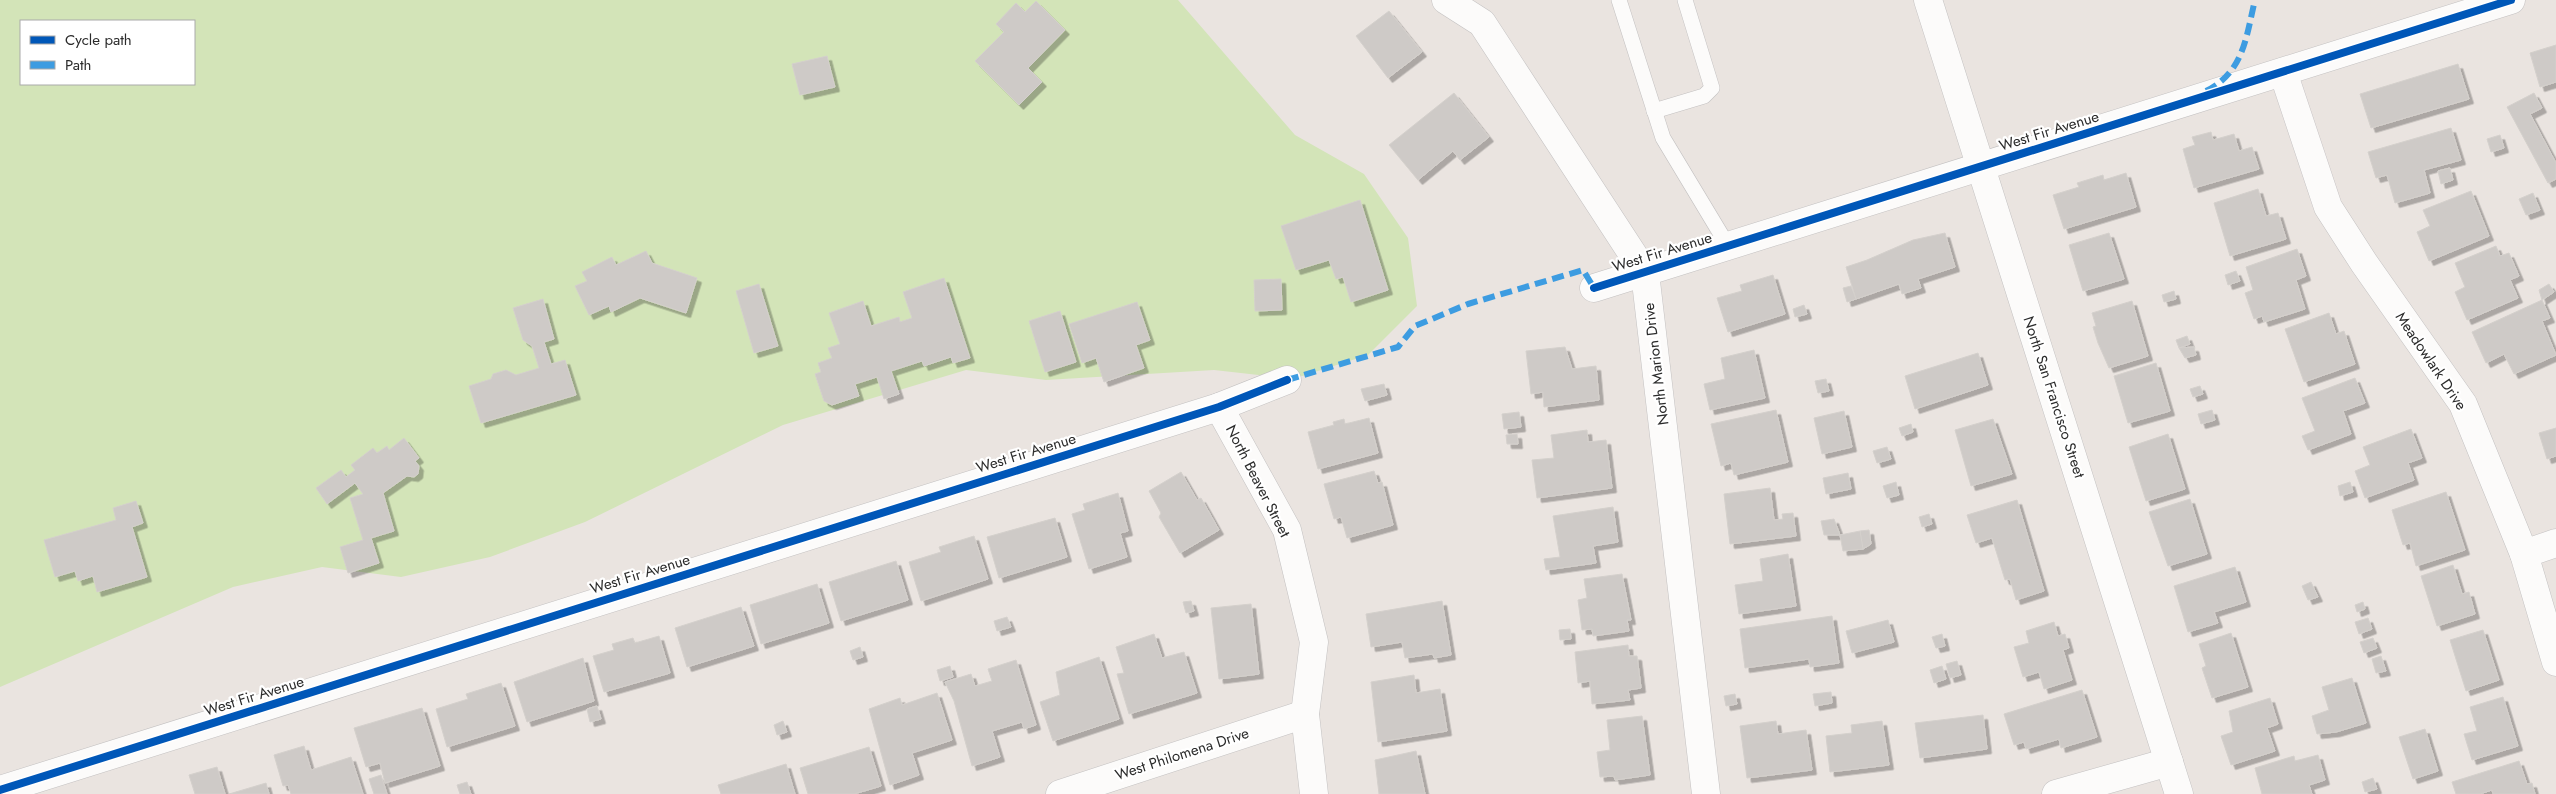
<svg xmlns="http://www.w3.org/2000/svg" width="2556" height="794" font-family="Jost,sans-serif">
<defs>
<filter id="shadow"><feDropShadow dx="4.5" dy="4.5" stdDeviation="0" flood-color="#0004"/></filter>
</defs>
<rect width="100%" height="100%" fill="#eae4e0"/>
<!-- green -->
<path fill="#d3e4b8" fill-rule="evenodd" d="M0 0H1178L1295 135 1364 174 1408 238 1417 306 1368 355 1293 379 1214 370 1046 380 966 370 783 425 585 522 490 557 401 577 322 567 233 587 0 687ZM21 21H194V84H21Z"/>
<!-- building -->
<g fill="#cecac7" stroke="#d4d0cc" filter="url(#shadow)">
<polygon points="1036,1 1065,30 1028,68 1042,82 1019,105 975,61 1004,32 996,24 1016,3 1025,12"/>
<polygon points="1389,11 1422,52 1388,78 1356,36"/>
<polygon points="2556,45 2556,82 2540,87 2530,53"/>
<polygon points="827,56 835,87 800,95 792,64"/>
<polygon points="2458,64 2469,99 2371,128 2360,94"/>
<polygon points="1454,93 1489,137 1460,160 1453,151 1418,180 1389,145"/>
<polygon points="2534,93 2542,108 2530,114 2556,163 2556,179 2548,183 2507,107"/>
<polygon points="2451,128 2461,160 2424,170 2430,193 2395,203 2387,175 2376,178 2368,152"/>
<polygon points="2211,132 2213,140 2234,134 2239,151 2252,147 2259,169 2194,188 2183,149 2195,145 2192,137"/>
<polygon points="2500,135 2504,148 2491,152 2487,139"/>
<polygon points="2450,168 2453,180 2441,184 2438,171"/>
<polygon points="2126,173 2136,207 2064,229 2053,195 2079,187 2077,183 2103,175 2104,180"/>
<polygon points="2258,189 2266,216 2278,213 2286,239 2230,256 2214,203"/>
<polygon points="2471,191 2489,236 2429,261 2417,232 2430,226 2423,210"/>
<polygon points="2533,193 2540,210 2526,215 2519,199"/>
<polygon points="1360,200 1388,290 1351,302 1343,277 1336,279 1329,260 1296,270 1281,226"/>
<polygon points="1945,233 1955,267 1918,279 1921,288 1902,294 1899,284 1856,299 1846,267 1867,260 1913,240"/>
<polygon points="2109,233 2124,279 2083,291 2069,245"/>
<polygon points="2496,246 2500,256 2509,253 2519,276 2510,280 2518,298 2467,320 2455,292 2465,287 2455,263"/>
<polygon points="2297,249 2306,276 2296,280 2305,309 2264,322 2262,316 2254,319 2245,293 2253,290 2246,267"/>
<polygon points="646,251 652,263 697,278 686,313 640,298 611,312 609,306 589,315 575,286 587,281 582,272 612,257 616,265"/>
<polygon points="2236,271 2240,281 2228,285 2225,275"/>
<polygon points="1773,275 1785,314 1728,332 1717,298 1742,291 1740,285"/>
<polygon points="944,278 970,358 953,363 951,357 924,366 922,361 891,371 899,394 884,399 877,377 855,384 859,396 832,405 824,401 815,374 821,372 818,363 832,358 828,348 840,344 829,313 863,301 871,326 899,317 900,322 912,318 903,292"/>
<polygon points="1281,279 1282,310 1255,311 1254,280"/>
<polygon points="759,284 778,346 754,353 736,291"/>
<polygon points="2549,284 2554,292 2542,300 2539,290"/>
<polygon points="1851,286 1856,299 1847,302 1843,288"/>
<polygon points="2174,291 2176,299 2164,302 2162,295"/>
<polygon points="543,299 554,339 544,342 551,364 565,360 576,395 481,423 469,386 491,379 493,374 506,370 516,375 539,368 532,346 523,340 513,308"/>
<polygon points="2542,300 2550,318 2542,321 2556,355 2514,374 2504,354 2486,363 2472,332"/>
<polygon points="2132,301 2148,356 2109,368 2098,343 2093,327 2096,326 2092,313"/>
<polygon points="1137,302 1150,340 1136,345 1144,368 1104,382 1096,358 1082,363 1069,324"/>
<polygon points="1804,305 1807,314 1795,317 1793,309"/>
<polygon points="1060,311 1076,362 1045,372 1029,321"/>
<polygon points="2329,313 2336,334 2344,331 2355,364 2304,382 2285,329"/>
<polygon points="2187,336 2190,344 2179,348 2176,340"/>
<polygon points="1565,347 1572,369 1596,366 1599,400 1544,407 1543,392 1531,394 1526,351"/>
<polygon points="2194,347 2196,355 2185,358 2179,348"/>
<polygon points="1754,350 1765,398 1710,410 1704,384 1725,379 1721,358"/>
<polygon points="1978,353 1988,385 1915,409 1905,376"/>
<polygon points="2156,363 2170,411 2128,423 2114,376"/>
<polygon points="2355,378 2365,403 2343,411 2351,434 2308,450 2302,436 2315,431 2302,398"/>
<polygon points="1826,379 1829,391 1818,393 1815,381"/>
<polygon points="1384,384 1387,395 1365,401 1361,389"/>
<polygon points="2200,386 2203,394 2193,397 2190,389"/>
<polygon points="1776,410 1788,462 1734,475 1731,463 1721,466 1711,424"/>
<polygon points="2212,410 2215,420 2201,424 2198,414"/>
<polygon points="1844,411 1852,447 1822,454 1814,418"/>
<polygon points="1519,412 1521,427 1504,429 1502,414"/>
<polygon points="1369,418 1378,453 1318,469 1308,432 1334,425 1333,422 1344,419 1345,424"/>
<polygon points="1993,419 2012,474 1971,486 1955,430"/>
<polygon points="1911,424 1913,432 1902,436 1899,428"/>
<polygon points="2556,428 2556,456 2547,459 2539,433"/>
<polygon points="2411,429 2422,458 2408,463 2414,480 2365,498 2355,471 2370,465 2363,447"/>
<polygon points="1587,430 1588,442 1606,440 1612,488 1537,498 1532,460 1554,458 1551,435"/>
<polygon points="1517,434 1518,444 1507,444 1506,435"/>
<polygon points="2168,434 2185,489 2146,501 2129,447"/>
<polygon points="404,438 419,458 415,461 419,466 418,474 414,477 407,476 383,493 394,531 371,538 379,563 348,573 340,547 363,540 350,498 363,494 355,483 327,504 316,488 341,470 346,477 355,470 351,465 373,448 377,453 387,446 389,450"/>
<polygon points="1887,447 1891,459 1877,463 1873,451"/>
<polygon points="1374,471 1378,483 1382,482 1393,525 1347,538 1341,517 1334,519 1324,484"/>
<polygon points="1181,472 1197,500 1201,498 1219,530 1180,553 1159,517 1161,513 1149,491"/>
<polygon points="1848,473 1851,489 1826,494 1823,478"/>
<polygon points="1896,482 1899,495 1887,498 1883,486"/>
<polygon points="2350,482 2353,492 2340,496 2338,486"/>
<polygon points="1770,488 1774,520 1783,519 1782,514 1793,513 1796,536 1730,544 1724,494"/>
<polygon points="2446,492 2465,550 2416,566 2410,543 2403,545 2392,510"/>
<polygon points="1118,493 1128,531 1120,533 1127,557 1089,569 1072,514 1085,510 1083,504"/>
<polygon points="2190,499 2207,554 2168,566 2149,512"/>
<polygon points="2017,500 2044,591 2016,600 2010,579 2005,580 1992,538 1976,543 1967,515"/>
<polygon points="136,501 143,523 132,527 147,577 97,592 93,576 78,581 75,571 55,577 44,540 116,520 113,508"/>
<polygon points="1613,507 1618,542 1593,546 1596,563 1546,570 1544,559 1560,557 1553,516"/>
<polygon points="1929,514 1932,524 1922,527 1919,517"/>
<polygon points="1055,518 1067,557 999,578 987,537"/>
<polygon points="1834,519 1840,535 1824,535 1821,521"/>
<polygon points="1869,530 1871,544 1863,549 1860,531"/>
<polygon points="1860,531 1863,549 1843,551 1840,535"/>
<polygon points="974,536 988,579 921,601 909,562 941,552 939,547"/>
<polygon points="1788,554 1796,606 1739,614 1735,585 1763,581 1760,559"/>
<polygon points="896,561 908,600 841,621 829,582"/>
<polygon points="2453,565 2462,594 2469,592 2475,614 2437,626 2421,576"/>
<polygon points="2235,567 2246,602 2214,612 2218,623 2188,632 2174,586"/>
<polygon points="1622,574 1631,620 1627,620 1629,631 1593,636 1592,629 1582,630 1578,600 1587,598 1584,579"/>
<polygon points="2311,582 2318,597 2308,600 2302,586"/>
<polygon points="817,584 829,623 761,644 750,605"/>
<polygon points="1191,601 1194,611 1186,613 1183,602"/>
<polygon points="1442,601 1451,655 1434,658 1433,654 1405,658 1402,642 1371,647 1366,614"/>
<polygon points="2363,602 2365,609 2357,612 2355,605"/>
<polygon points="1251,604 1259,674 1219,679 1211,608"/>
<polygon points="741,607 754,646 687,667 675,628"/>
<polygon points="1832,616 1839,663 1810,667 1809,659 1745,668 1740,629"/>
<polygon points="1007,617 1011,627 997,631 994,621"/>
<polygon points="2368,618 2372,629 2359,634 2355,622"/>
<polygon points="1888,620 1894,642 1852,653 1846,631"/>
<polygon points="2054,622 2058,636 2065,634 2069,648 2063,650 2072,680 2044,689 2039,672 2023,677 2014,647 2029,643 2026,631"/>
<polygon points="1570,629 1571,639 1560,640 1559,630"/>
<polygon points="2483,630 2499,680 2466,691 2450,640"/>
<polygon points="2231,633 2248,687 2212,698 2202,668 2206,666 2199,644"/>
<polygon points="1154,634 1162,658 1184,652 1197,693 1129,714 1117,674 1124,673 1116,647"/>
<polygon points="1942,634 1945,646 1936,648 1932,637"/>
<polygon points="659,636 670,673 604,692 593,656 614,650 612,644 633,638 635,643"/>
<polygon points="2373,638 2377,648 2364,653 2360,642"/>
<polygon points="1628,645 1629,656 1637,656 1641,688 1628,690 1630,700 1592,704 1590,681 1578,683 1575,652"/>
<polygon points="860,647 863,657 853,660 850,651"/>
<polygon points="2381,656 2386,671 2376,673 2372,659"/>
<polygon points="1099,657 1119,719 1053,741 1040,702 1060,695 1056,672"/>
<polygon points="583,658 594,701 527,722 514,682"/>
<polygon points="1016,660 1036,725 1024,729 1022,722 992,731 1000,757 972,766 954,701 945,682 971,674 975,686 992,681 988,669"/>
<polygon points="1957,661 1961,675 1950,678 1946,664"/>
<polygon points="950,666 953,677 940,681 937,670"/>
<polygon points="1942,666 1946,679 1934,683 1930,670"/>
<polygon points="1414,675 1416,693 1440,689 1447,731 1378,742 1371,682"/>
<polygon points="2352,678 2366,723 2336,732 2317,734 2312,716 2329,710 2322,687"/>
<polygon points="501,683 515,726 447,747 436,709 468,699 466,694"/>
<polygon points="2082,690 2097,737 2061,748 2059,739 2026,749 2024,742 2014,745 2004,714"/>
<polygon points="1831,692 1832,703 1815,706 1813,694"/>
<polygon points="937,693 952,740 912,753 919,775 890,785 869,709 900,698 902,705"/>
<polygon points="1735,694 1737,704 1726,706 1724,696"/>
<polygon points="2503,697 2518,746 2472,760 2464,734 2477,731 2470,707"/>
<polygon points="2270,698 2278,724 2267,728 2275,751 2231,765 2221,736 2233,732 2229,711"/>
<polygon points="597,706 601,719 590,722 587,709"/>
<polygon points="422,708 440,766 385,783 380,763 366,767 354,728"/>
<polygon points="1983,715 1987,749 1920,758 1915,723"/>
<polygon points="1642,716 1650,775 1615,780 1614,776 1600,777 1597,752 1610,750 1607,720"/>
<polygon points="783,721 787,732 777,735 774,725"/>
<polygon points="1776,721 1778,734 1806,730 1812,770 1747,778 1740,726"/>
<polygon points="1882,721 1889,765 1830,772 1826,736 1852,733 1851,725"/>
<polygon points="2425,729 2438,771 2413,779 2399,737"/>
<polygon points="304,746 311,770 351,757 363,794 291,794 288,785 283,786 274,755"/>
<polygon points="869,747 881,786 854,794 808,794 800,768"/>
<polygon points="1416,751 1425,794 1379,794 1375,760"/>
<polygon points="2318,755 2325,780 2309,785 2312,794 2262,794 2255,768 2294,756 2295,761"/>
<polygon points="2519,761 2527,784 2532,783 2535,794 2493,794 2492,790 2480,794 2456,794 2452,782"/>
<polygon points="786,764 795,794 721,794 718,785"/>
<polygon points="217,767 225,794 195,794 189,775"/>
<polygon points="381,775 387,794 374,794 369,779"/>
<polygon points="2373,778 2377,789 2365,792 2362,782"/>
<polygon points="467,782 471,794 460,794 457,785"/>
<polygon points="266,783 269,794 229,794"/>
</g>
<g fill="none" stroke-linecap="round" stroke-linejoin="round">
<defs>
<g id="service">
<polyline points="1619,0 1663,138 1728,246"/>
<polyline points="1654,111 1704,96 1712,88 1685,0"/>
</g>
<g id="minor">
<polyline points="1446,0 1482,23 1645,273 1706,794"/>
<polyline points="1928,0 2179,794"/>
<polyline points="2283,72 2328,207 2364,263 2463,404 2524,554 2556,662"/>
<polyline points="1594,288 2511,0"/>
<polyline points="1219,407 1287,530 1314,642 1305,714 1314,794"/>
<polyline points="2524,554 2556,543"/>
<polyline points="0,790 1219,407 1287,380"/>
<polyline points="1060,794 1305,714"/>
<polyline points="2056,794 2169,762"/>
</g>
</defs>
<!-- service casing -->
<use href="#service" stroke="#c3c1c1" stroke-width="16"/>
<!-- minor casing -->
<use href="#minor" stroke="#c3c1c1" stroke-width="29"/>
<!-- service -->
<use href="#service" stroke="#fcfbfa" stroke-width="15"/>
<!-- minor -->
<use href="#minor" stroke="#fcfbfa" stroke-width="28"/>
<!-- quiet -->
<g stroke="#3d9ce1" stroke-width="6" stroke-dasharray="12 6" stroke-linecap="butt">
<path d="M2206 91C2244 72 2246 37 2255 0"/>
<polyline points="1287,380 1398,347 1415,326 1468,304 1583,270 1594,288"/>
</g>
<defs>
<g id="cycleway">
<polyline points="1594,288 2511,0"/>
<polyline points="0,790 1219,407 1287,380"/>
</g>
</defs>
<!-- cycleway casing -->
<use href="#cycleway" stroke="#fff" stroke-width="11"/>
<!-- cycleway -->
<use href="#cycleway" stroke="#0057b8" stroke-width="8"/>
</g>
<g text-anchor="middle" stroke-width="4.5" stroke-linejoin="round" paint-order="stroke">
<!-- street labels -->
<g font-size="15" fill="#2b2b2b" stroke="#fff">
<text transform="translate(2049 131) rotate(-17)" y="5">West Fir Avenue</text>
<text transform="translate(1662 252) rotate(-17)" y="5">West Fir Avenue</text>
<text transform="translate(2431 361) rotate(56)" y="5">Meadowlark Drive</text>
<text transform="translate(1656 364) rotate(-97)" y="5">North Marion Drive</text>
<text transform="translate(2054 397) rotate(72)" y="5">North San Francisco Street</text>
<text transform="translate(1026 453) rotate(-17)" y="5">West Fir Avenue</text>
<text transform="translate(1258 481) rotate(63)" y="5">North Beaver Street</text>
<text transform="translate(640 574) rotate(-17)" y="5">West Fir Avenue</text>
<text transform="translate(254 696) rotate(-17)" y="5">West Fir Avenue</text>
<text transform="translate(1182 754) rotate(-18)" y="5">West Philomena Drive</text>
</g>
</g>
<!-- legend -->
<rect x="20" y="20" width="175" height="65" fill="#ffffff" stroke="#aaaaaa"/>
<rect x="30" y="36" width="25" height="8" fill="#0057b8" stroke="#aaaaaa"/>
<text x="65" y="45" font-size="15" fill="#2b2b2b">Cycle path</text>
<rect x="30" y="61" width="25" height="8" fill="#3d9ce1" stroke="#aaaaaa"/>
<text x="65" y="70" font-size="15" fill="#2b2b2b">Path</text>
</svg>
